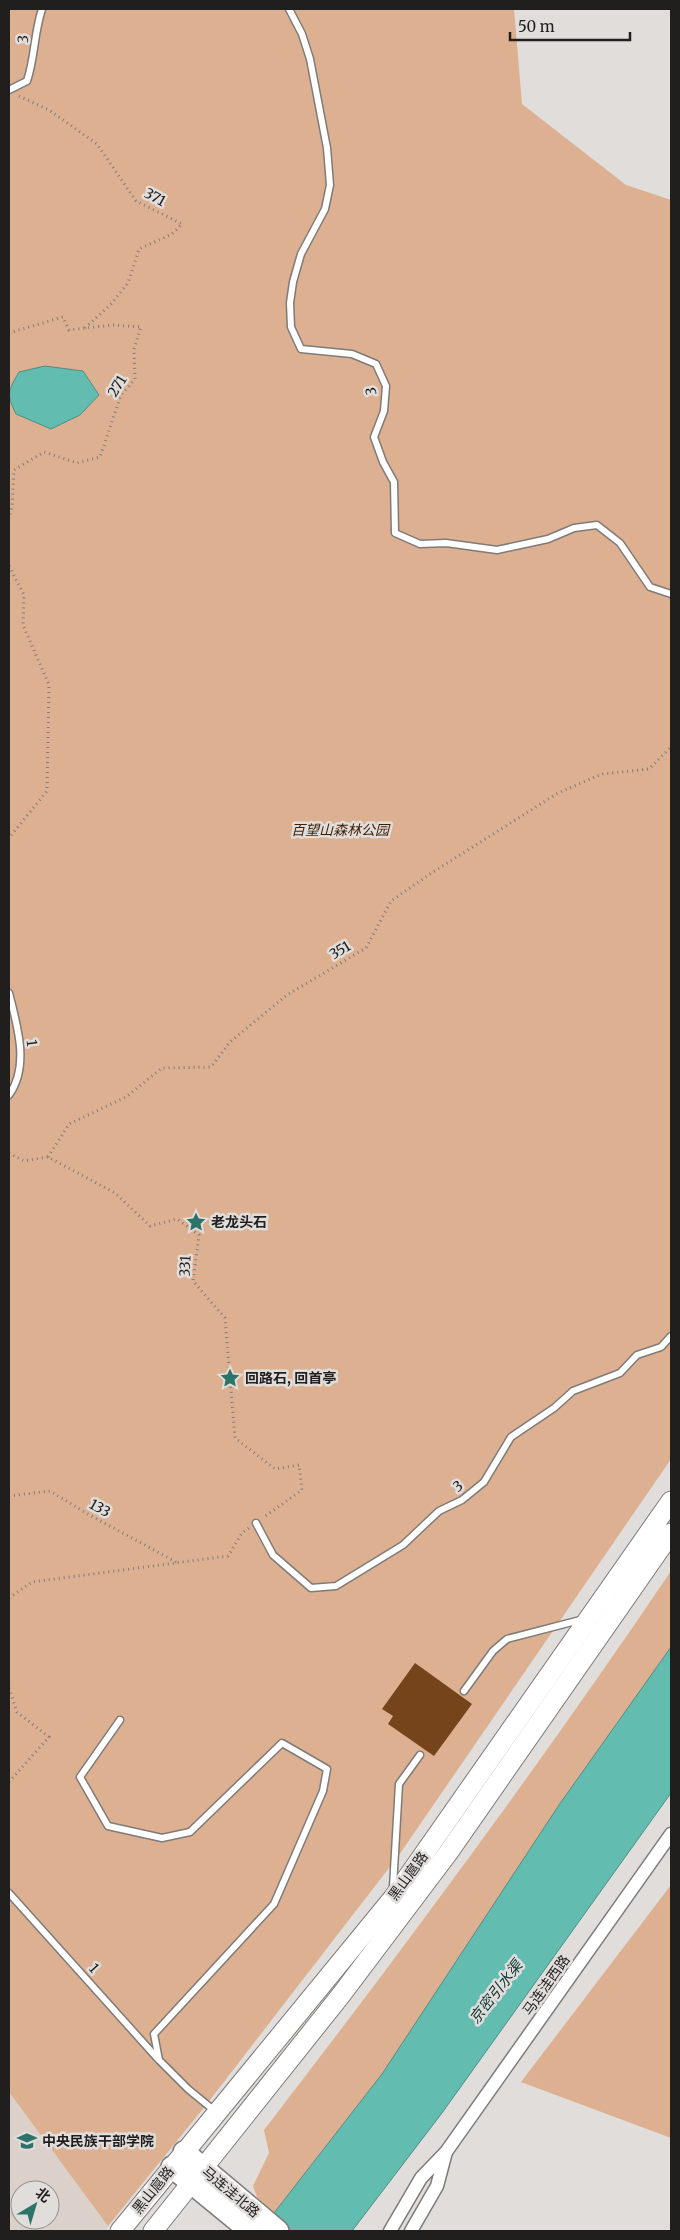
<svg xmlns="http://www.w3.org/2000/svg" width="680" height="2240" font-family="Merriweather,'Noto Sans SC',serif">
<rect width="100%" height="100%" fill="#e0dddb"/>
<!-- built -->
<path fill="#dbd1ca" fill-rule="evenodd" d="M9 2092 108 2226 105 2231H9ZM20 2190H50V2220H20Z"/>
<!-- green -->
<g fill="#dcb090">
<polygon points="9,9 514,9 522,104 626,185 671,200 671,1459 399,1855 206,2105 108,2226 9,2092"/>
<path d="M671 1571V1647L559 1805 382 2074 273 2214 258 2200 253 2186 269 2153 264 2130C405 1947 542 1762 671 1571Z"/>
<polygon points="671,1885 671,2138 521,2082"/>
</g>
<!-- water -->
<g fill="#63bcb0" stroke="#4f8d84">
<path d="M45 366 83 371 99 395 80 415 51 429 16 414C6 394 8 391 19 372Z"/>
<polygon points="671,1647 671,1793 442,2113 352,2231 260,2231 382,2074 559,1805"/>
</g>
<!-- building -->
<polygon fill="#76441a" points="415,1663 472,1704 434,1756 388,1724 393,1716 382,1709"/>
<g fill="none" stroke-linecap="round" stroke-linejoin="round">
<defs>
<g id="service">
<polyline points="289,9 302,34 310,59 327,148 330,185 325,209 301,254 293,282 290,303 291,327 301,349 352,354 376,364 386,386 384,411 374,437 383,462 394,482 395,533 420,544 446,543 497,550 548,539 574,528 597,525 620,543 650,587 671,594"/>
<path d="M9 90 27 81C35 57 34 33 42 9"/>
<path d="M9 993C17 1025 30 1066 9 1095"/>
<polyline points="256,1523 273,1555 311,1588 336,1586 403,1545 439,1511 462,1500 484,1482 511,1437 554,1408 573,1391 620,1373 637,1355 661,1347 671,1336"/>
<polyline points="464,1691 493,1651 507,1639 584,1619"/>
<polyline points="120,1720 80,1777 108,1826 162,1838 190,1832 282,1743 327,1769 323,1791 274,1904 154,2034 159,2060 188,2089 216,2112"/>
<polyline points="393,1887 399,1784 420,1755"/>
<polyline points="9,1893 158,2059"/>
</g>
<g id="minor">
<polyline points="446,2152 671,1834"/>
<polyline points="390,2231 421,2178 446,2152 437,2186 411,2231"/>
</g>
<g id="secondary">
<polyline points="120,2231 393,1898 671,1501"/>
<polyline points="153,2231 341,1995 448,1853 671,1533"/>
</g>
<g id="primary">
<polyline points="184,2152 278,2231"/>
<polyline points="172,2167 250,2231"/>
</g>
</defs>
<!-- service casing -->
<use href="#service" stroke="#7e7b79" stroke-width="9"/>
<!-- minor casing -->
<use href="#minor" stroke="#7e7b79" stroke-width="15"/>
<!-- secondary casing -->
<use href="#secondary" stroke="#7e7b79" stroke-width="21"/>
<!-- primary casing -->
<use href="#primary" stroke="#7e7b79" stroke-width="24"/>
<!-- path -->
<g stroke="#807e7d" stroke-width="3" stroke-dasharray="1 4" stroke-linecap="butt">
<polyline points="19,96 49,110 97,144 136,201 182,224 172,234 139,249 128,283 111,304 85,328"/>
<polyline points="9,333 63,317 69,330 112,325 141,327 134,349 135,379 121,395 100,457 77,463 44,452 14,470 12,507 9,517"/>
<polyline points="9,566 24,595 23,625 49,685 47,791 9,838"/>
<polyline points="9,1153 24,1161 48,1157 115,1193 150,1226 177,1219 199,1235 193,1281 225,1318 235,1438 275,1469 299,1465 302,1490 264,1517"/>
<polyline points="48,1157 69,1124 126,1097 162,1068 211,1067 230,1042 287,995 366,948 391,901 433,872 558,793 602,774 649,769 671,747"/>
<polyline points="9,1496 50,1491 86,1513 176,1562"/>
<polyline points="9,1598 32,1582 228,1556 242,1533 249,1528"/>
<polyline points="9,1688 17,1712 49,1737 9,1782"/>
</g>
<!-- service -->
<use href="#service" stroke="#fff" stroke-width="6"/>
<!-- minor -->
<use href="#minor" stroke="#fff" stroke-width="12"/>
<!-- secondary -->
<use href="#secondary" stroke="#fff" stroke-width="19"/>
<!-- primary -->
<use href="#primary" stroke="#fff" stroke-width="21"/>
</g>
<!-- icons -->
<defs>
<symbol id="sight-bare" viewBox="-9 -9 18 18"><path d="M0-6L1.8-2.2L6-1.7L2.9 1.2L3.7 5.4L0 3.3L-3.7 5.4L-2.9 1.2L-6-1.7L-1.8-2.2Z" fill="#2c736a" stroke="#e0dddb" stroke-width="2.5" paint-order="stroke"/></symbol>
<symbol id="university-bare" viewBox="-9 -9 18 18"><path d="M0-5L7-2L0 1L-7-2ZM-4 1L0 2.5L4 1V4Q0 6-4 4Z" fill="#2c736a" stroke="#e0dddb" stroke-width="2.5" paint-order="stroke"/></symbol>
</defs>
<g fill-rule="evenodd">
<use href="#sight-bare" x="182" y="1208" width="28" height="28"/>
<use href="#sight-bare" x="216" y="1364" width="28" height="28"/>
<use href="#university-bare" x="13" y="2127" width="28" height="28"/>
</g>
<g text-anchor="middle" stroke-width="5" stroke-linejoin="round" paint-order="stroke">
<!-- street labels -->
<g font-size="14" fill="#201f1e" stroke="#e0dddb">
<text transform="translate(23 39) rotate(-86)" y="5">3</text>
<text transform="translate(155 197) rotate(29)" y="5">371</text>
<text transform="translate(117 386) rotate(-58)" y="5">271</text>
<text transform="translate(371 391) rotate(-94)" y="5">3</text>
<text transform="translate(340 950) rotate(-31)" y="5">351</text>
<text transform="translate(32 1043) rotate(82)" y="5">1</text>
<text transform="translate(185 1266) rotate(-87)" y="5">331</text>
<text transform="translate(458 1486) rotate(-34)" y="5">3</text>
<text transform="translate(100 1508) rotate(29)" y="5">133</text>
<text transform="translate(408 1876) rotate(-54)" y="5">黑山扈路</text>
<text transform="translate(94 1968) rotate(48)" y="5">1</text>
<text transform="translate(546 1985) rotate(-55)" y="5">马连洼西路</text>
<text transform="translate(153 2190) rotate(-51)" y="5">黑山扈路</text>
<text transform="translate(231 2192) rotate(40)" y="5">马连洼北路</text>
</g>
<!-- park labels -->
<g font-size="14" font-style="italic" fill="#421e00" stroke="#e0dddb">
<text x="340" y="835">百望山森林公园</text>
</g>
<!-- poi labels -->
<g font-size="14" font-weight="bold" fill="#201f1e" stroke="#e0dddb" text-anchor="start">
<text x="211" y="1227">老龙头石</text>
<text x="245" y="1383">回路石, 回首亭</text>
<text x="42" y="2146">中央民族干部学院</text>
</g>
<!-- water labels -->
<g font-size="15" font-style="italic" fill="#0c3732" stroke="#e0dddb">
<text transform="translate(496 1992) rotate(-52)" y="5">京密引水渠</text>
</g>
</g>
<!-- border -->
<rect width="680" height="2240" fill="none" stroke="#201f1e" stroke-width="20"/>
<!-- north arrow -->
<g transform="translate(35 2205) rotate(38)"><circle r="24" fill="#e0dddb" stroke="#93918f"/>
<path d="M0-4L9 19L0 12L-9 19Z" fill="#2c736a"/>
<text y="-8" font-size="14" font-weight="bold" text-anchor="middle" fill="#201f1e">北</text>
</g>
<!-- scale -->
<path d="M510 32v8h120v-8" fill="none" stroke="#201f1e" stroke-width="2.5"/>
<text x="518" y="32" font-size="15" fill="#201f1e" stroke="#e0dddb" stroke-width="4" paint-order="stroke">50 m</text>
</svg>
